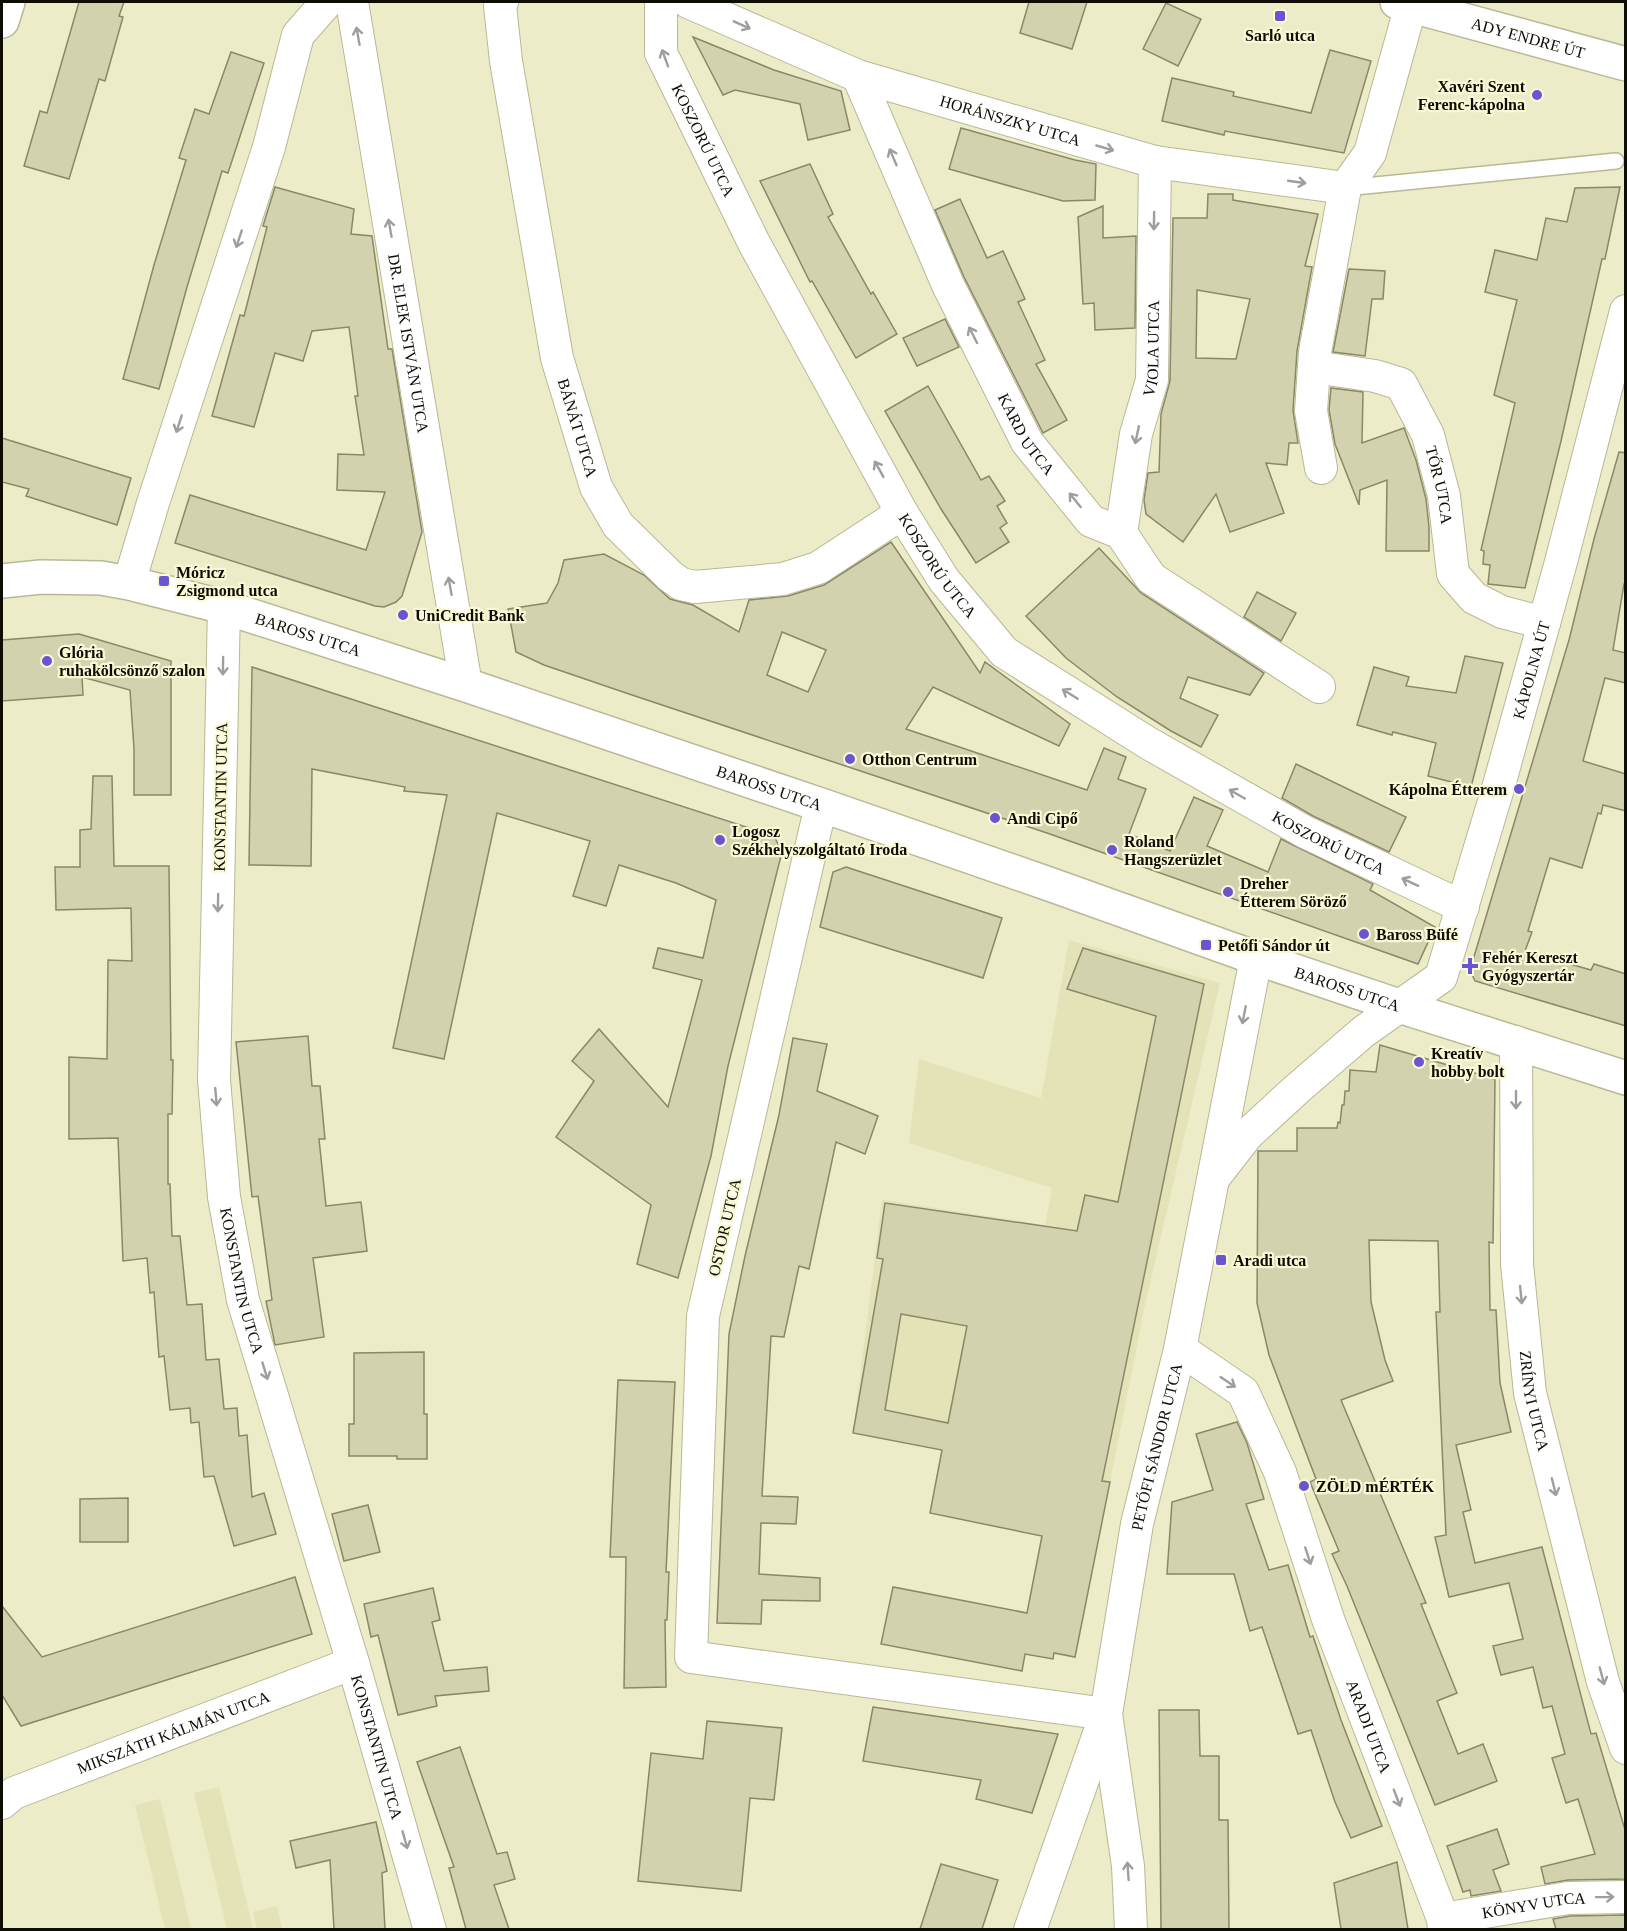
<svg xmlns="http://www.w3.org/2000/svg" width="1627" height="1931" font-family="Georgia,serif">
<rect width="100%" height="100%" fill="#edecc8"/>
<!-- built -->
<g fill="#e4e2b7">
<polygon points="1069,940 1220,983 1145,1305 1110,1482 853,1433 882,1200 1045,1225 1052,1188 909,1143 919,1059 1041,1098"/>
<polygon points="219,1787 253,1929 227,1929 194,1793"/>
<polygon points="160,1799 191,1929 165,1929 135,1805"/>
<polygon points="277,1906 282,1929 257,1929 253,1912"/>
</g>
<!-- building -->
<g fill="#d3d2af" stroke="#898867" stroke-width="1.5" fill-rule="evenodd">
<polygon points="79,2 124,2 119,16 123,17 105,81 99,79 69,179 24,166 40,111 47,113"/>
<polygon points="1029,2 1087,2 1072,49 1020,33"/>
<polygon points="1166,3 1201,19 1178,66 1143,49"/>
<polygon points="693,37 774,70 841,91 850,130 808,140 800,104 735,90 723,95"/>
<polygon points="1330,50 1371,61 1344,153 1225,131 1224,135 1162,121 1172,78 1234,92 1233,96 1311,113"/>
<polygon points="231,52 264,63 228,173 222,171 187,287 159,389 123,379 154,265 186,160 179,158 195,109 209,114"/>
<polygon points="961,128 1075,160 1096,164 1095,200 1063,201 949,169"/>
<polygon points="810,164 833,214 828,217 871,294 873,292 897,334 856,358 812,281 810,282 760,181"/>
<polygon points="275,187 354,209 351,234 372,236 388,349 392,349 422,532 402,596 396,602 384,607 375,606 175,543 190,495 366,550 385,492 337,490 338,454 364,455 355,396 358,396 349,327 312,331 303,361 275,353 254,427 212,416 240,315 244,316 267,227 263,226"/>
<polygon points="1620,187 1605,259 1602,259 1561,441 1525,588 1488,584 1490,565 1483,564 1484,551 1481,550 1515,403 1494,395 1517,300 1485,292 1495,250 1537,260 1546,218 1567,222 1575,188"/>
<path d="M1208 194H1233V200L1318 214 1305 266 1312 267 1297 351 1293 410 1298 443H1289L1287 465 1266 463 1284 513 1230 532 1216 494 1183 542 1146 514 1144 500 1148 473 1159 472 1161 414 1170 381 1173 218H1207ZM1197 290 1250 299 1236 359 1196 358Z"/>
<polygon points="960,199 987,258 1003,251 1025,299 1018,302 1045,360 1036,364 1067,420 1043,433 964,277 935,210"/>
<polygon points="1103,206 1103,238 1136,236 1135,328 1095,330 1094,303 1083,304 1078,217"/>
<polygon points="1349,269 1385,271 1383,299 1372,299 1365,356 1333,352"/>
<polygon points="945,319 959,347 917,366 903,338"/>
<polygon points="928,386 981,480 989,476 1005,501 997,506 1007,523 1000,528 1009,542 976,563 941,509 885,411"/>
<polygon points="1331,388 1363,392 1362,443 1404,428 1416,460 1426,499 1429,527 1429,551 1386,551 1387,480 1360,490 1359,505 1335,444 1329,410"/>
<polygon points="2,438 131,478 117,525 26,496 29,489 2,482"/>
<polygon points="1619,452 1626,453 1626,584 1624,584 1613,650 1626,653 1626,683 1605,678 1583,761 1626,774 1626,811 1603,805 1601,814 1598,813 1582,868 1550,858 1528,931 1532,932 1525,951 1591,970 1594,964 1626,974 1626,1026 1475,981 1470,970 1569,640 1594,539"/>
<path d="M891 542 980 673 985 662 1070 724 1059 746 933 687 906 729 1087 790 1104 748 1126 757 1118 779 1146 789 1129 834 1170 851 1194 797 1223 810 1207 846 1268 872 1281 839 1373 884 1370 890 1435 927 1418 964 1047 833 629 694 544 665 516 652 508 609 547 603 558 583 564 560 604 554 644 575 670 599 693 605 739 632 749 600 788 596 824 585ZM782 632 826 650 808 692 767 675Z"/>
<polygon points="1099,548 1141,593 1264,673 1250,695 1188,677 1180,698 1218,715 1201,747 1171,731 1117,697 1066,658 1026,616"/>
<polygon points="1257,592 1296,613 1281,641 1244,617"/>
<polygon points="79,634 171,661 171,795 134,795 134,749 130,690 82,677 83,695 2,701 2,640"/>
<polygon points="1465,656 1503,663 1471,787 1428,776 1436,743 1393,732 1392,735 1357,725 1374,667 1409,677 1406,686 1456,693"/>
<polygon points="252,667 774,836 782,852 728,1066 711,1156 678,1278 637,1264 651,1205 556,1137 594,1081 572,1061 599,1029 668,1107 702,980 653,968 658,948 703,958 716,900 676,883 619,865 606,906 573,896 590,841 497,813 444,1059 393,1048 447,795 404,791 405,787 312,769 311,866 249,865"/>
<polygon points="1296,764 1406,817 1389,852 1313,816 1282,798"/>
<polygon points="93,776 112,776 114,866 169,866 171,1060 173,1060 172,1114 168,1114 168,1184 170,1184 172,1236 180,1236 187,1305 202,1304 206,1360 219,1359 224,1409 237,1408 239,1436 247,1435 252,1497 264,1493 276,1534 234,1546 214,1476 204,1477 199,1422 191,1423 190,1408 170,1410 164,1356 159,1357 154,1292 150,1293 147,1258 123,1261 118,1138 69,1139 69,1057 107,1059 108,960 132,961 131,908 56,910 55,867 80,867 80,830 91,829"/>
<polygon points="846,867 1002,918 983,978 820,927 833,872"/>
<path d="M1083 948 1204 984 1102 1481 1110 1482 1075 1657 1054 1653 1053 1659 1025 1654 1022 1671 881 1644 893 1587 1027 1613 1042 1536 930 1513 942 1450 853 1433 883 1259 877 1258 885 1203 1077 1231 1085 1195 1118 1202 1156 1016 1067 989ZM901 1314 967 1326 948 1423 885 1410Z"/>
<polygon points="308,1036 312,1086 320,1086 325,1139 319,1139 326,1206 361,1202 367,1251 313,1258 324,1337 275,1345 266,1301 272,1300 258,1196 252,1197 236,1042"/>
<polygon points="793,1038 827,1044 817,1091 878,1116 865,1154 836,1142 809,1269 799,1266 784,1337 771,1336 762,1496 798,1497 796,1524 761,1523 759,1574 820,1578 820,1601 762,1600 761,1624 717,1623 729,1334 745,1256 779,1115"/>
<polygon points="1380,1045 1495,1079 1493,1243 1489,1242 1490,1310 1496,1310 1500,1383 1511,1432 1456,1445 1471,1510 1463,1512 1475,1563 1542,1547 1591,1734 1596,1733 1626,1833 1626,1879 1568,1880 1545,1884 1541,1867 1595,1854 1578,1799 1566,1803 1552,1758 1565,1754 1552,1706 1543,1708 1533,1667 1501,1675 1493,1646 1523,1639 1509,1583 1449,1597 1435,1537 1446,1535 1436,1312 1440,1312 1438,1241 1369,1240 1371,1302 1385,1360 1393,1381 1341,1400 1426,1603 1421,1604 1457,1693 1437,1701 1458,1754 1483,1744 1497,1781 1435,1805 1347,1586 1332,1554 1339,1551 1310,1482 1316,1479 1269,1355 1257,1303 1258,1151 1297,1151 1297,1128 1337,1128 1338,1122 1340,1123 1342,1105 1344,1105 1345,1091 1349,1091 1350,1070 1376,1072"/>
<polygon points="424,1352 424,1414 427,1414 427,1459 397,1459 397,1456 349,1456 349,1424 354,1424 354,1353"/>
<polygon points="618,1380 675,1382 666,1572 669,1572 667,1620 665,1620 666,1687 624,1688 626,1557 610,1557"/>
<polygon points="1237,1422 1247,1443 1264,1499 1246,1504 1269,1570 1288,1565 1310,1637 1313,1636 1341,1720 1382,1826 1351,1838 1335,1802 1311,1730 1298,1734 1262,1627 1250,1631 1234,1574 1167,1574 1172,1502 1213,1490 1196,1434"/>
<polygon points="128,1498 128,1542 80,1542 80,1499"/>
<polygon points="368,1505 380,1552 344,1561 332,1514"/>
<polygon points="295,1577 312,1634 21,1726 2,1695 2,1606 42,1657"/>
<polygon points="433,1588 440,1620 432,1622 444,1671 487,1667 489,1691 435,1696 437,1706 398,1715 378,1635 371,1637 364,1604"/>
<polygon points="873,1707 1058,1734 1032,1813 976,1799 981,1780 863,1761"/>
<polygon points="1159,1710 1199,1710 1200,1756 1219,1756 1219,1820 1228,1820 1229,1929 1161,1929"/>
<polygon points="707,1721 782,1728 774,1800 750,1798 741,1891 638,1881 651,1753 703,1759"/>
<polygon points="460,1747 497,1854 507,1852 515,1879 494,1885 509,1929 466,1929 449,1868 454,1867 417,1762"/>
<polygon points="376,1822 387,1871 382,1873 385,1929 334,1929 330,1860 296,1868 290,1841"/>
<polygon points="1497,1829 1509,1864 1493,1870 1501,1891 1471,1896 1470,1890 1463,1892 1447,1846"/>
<polygon points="1397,1862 1408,1929 1341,1929 1334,1883"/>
<polygon points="941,1864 998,1880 982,1929 920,1929"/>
<polygon points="1626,1915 1626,1929 1556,1929 1553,1919 1570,1916"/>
</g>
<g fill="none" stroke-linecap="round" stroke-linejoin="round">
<defs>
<polyline id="service" points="1345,188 1616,161"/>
<g id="minor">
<path id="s1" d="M352 2 466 685"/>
<path id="s2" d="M502 2 500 6 506 61 557 358 596 487 618 525 670 576 681 584 695 587 783 579 818 568 902 513"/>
<path id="s3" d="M661 2V53L754 243 902 513 944 580 1004 652 1148 743 1305 832 1463 907"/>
<path id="s4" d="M688 2 858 76 1155 162 1345 188"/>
<path id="s5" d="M858 76 948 285 1027 442 1091 521 1121 533 1151 578 1319 687"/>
<path id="s6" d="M1314 367 1375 376 1401 384 1428 435 1444 496 1453 574 1474 598 1502 612 1544 623"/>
<polyline points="1321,468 1311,411 1315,352 1345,188 1370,153 1411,5"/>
<path id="s7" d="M1121 533 1136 434 1152 380 1155 162"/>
<polyline points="129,583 153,503 269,147 298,35 327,2"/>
<path id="s8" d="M224 607 214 1080 224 1197 243 1300 353 1663 430 1930"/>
<polyline points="821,805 703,1316 691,1657 1106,1714 1128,1866 1131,1930"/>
<path id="s9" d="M1516 1042 1517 1264 1530 1393 1603 1682 1626 1748"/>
<path id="s10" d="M1216 1175 1248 1134 1297 1089 1363 1032 1441 977 1499 785 1561 562 1626 311"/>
<path id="s11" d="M1180 1349 1243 1392 1280 1472 1328 1619 1443 1919 1444 1930"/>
<path id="s12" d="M2 1803 14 1793 353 1663"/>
<path id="s13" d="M1443 1919 1568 1898 1626 1897"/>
<path id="s14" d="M1030 1930 1106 1714 1137 1524 1180 1349 1256 958"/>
</g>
<g id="tertiary">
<path id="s15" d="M1397 2 1626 64"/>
<polyline points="2,21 8,2"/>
<path id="s16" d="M2 581 41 577 101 578 129 583 224 607 466 685 821 805 1049 884 1256 958 1399 1006 1626 1078"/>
</g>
</defs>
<!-- service casing -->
<use href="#service" stroke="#b9b896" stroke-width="18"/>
<!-- minor casing -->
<use href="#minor" stroke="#b9b896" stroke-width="34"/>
<!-- tertiary casing -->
<use href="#tertiary" stroke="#b9b896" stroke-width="36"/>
<!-- service -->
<use href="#service" stroke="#fff" stroke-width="15"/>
<!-- minor -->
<use href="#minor" stroke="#fff" stroke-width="32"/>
<!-- tertiary -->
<use href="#tertiary" stroke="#fff" stroke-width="33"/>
</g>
<!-- one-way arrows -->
<defs><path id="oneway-shaft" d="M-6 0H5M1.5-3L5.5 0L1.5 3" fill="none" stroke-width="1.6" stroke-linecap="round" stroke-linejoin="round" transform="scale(1.5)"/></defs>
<g stroke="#9f9e9a">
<use href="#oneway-shaft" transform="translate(742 25) rotate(24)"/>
<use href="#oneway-shaft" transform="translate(358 36) rotate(-100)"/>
<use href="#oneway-shaft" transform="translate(665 58) rotate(-110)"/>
<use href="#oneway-shaft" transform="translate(1105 148) rotate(16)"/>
<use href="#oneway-shaft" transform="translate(893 157) rotate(-113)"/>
<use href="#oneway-shaft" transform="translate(1297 182) rotate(8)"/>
<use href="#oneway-shaft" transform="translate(1154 221) rotate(91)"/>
<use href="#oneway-shaft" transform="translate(390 228) rotate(-100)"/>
<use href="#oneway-shaft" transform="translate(239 239) rotate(108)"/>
<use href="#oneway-shaft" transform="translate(973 335) rotate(-117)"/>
<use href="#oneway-shaft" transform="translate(179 424) rotate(108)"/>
<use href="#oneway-shaft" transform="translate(1137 435) rotate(102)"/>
<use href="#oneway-shaft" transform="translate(879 469) rotate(-119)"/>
<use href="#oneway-shaft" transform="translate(1075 500) rotate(-129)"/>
<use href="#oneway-shaft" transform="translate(450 586) rotate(-100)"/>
<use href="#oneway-shaft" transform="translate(223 666) rotate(91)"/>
<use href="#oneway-shaft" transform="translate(1070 694) rotate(-148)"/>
<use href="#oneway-shaft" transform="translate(1237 794) rotate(-150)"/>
<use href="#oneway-shaft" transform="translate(1410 882) rotate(-155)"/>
<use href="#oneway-shaft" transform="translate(218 903) rotate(91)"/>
<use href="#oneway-shaft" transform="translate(1244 1015) rotate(101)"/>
<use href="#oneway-shaft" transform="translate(216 1097) rotate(85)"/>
<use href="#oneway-shaft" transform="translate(1516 1100) rotate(90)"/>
<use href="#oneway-shaft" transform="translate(1521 1295) rotate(84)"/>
<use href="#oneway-shaft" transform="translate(265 1371) rotate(73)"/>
<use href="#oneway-shaft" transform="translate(1228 1382) rotate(34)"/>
<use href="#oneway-shaft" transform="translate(1554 1487) rotate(76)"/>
<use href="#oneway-shaft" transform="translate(1308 1556) rotate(72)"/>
<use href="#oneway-shaft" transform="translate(1602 1676) rotate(75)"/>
<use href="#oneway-shaft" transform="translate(1397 1798) rotate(69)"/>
<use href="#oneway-shaft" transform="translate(405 1840) rotate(74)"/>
<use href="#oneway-shaft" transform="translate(1128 1871) rotate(-94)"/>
<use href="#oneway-shaft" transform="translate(1605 1897) rotate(-1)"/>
</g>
<!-- markers -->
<g fill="#6855cf" stroke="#faf9d5" stroke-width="2">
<rect x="1274" y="10" width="12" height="12" rx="3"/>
<circle cx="1537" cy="95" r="6"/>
<rect x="158" y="575" width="12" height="12" rx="3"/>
<circle cx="403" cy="615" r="6"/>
<circle cx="47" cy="661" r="6"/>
<circle cx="850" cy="759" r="6"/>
<circle cx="1519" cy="789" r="6"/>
<circle cx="995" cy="818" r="6"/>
<circle cx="720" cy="840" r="6"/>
<circle cx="1112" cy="850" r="6"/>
<circle cx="1228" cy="892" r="6"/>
<circle cx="1364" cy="934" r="6"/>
<rect x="1200" y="939" width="12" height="12" rx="3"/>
<path d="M1467 957h6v6h6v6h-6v6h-6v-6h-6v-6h6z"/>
<circle cx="1419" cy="1062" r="6"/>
<rect x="1215" y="1254" width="12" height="12" rx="3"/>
<circle cx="1304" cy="1486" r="6"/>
</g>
<g text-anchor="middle" stroke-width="4.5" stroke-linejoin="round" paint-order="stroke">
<!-- poi labels -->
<g font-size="16" font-weight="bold" fill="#0e0d03" stroke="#faf9d5" text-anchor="start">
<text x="1280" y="41" text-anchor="middle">Sarló utca</text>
<text x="1525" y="92" text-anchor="end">Xavéri Szent<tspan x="1525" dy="18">Ferenc-kápolna</tspan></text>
<text x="176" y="578">Móricz<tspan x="176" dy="18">Zsigmond utca</tspan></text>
<text x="415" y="621">UniCredit Bank</text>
<text x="59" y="658">Glória<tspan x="59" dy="18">ruhakölcsönző szalon</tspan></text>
<text x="862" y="765">Otthon Centrum</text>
<text x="1507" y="795" text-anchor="end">Kápolna Étterem</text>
<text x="1007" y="824">Andi Cipő</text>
<text x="732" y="837">Logosz<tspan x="732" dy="18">Székhelyszolgáltató Iroda</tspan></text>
<text x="1124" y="847">Roland<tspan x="1124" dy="18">Hangszerüzlet</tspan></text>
<text x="1240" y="889">Dreher<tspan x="1240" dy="18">Étterem Söröző</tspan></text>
<text x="1376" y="940">Baross Büfé</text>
<text x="1218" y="951">Petőfi Sándor út</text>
<text x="1482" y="963">Fehér Kereszt<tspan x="1482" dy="18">Gyógyszertár</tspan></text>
<text x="1431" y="1059">Kreatív<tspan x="1431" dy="18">hobby bolt</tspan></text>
<text x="1233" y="1266">Aradi utca</text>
<text x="1316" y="1492">ZÖLD mÉRTÉK</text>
</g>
<!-- street labels -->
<g font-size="16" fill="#0e0d03" stroke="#faf9d5">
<text dy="6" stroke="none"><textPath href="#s15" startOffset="136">ADY ENDRE ÚT</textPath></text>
<text dy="6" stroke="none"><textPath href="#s4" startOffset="344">HORÁNSZKY UTCA</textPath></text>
<text dy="6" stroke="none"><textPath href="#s3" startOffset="148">KOSZORÚ UTCA</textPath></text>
<text dy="6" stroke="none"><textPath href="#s1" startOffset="346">DR. ELEK ISTVÁN UTCA</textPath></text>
<text dy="6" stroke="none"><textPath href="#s7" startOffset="188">VIOLA UTCA</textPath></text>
<text dy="6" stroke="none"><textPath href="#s2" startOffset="434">BÁNÁT UTCA</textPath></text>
<text dy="6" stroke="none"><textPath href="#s5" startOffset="396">KARD UTCA</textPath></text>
<text dy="6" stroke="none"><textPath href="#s6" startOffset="198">TŐR UTCA</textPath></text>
<text dy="6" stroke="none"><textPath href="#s3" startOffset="634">KOSZORÚ UTCA</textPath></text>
<text dy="6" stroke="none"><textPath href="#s16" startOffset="314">BAROSS UTCA</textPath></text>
<text dy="6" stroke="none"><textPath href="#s10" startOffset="621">KÁPOLNA ÚT</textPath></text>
<text dy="6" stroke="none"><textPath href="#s16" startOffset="800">BAROSS UTCA</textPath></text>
<text transform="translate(220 797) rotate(-89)" y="6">KONSTANTIN UTCA</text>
<text dy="6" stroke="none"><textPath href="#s3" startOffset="1120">KOSZORÚ UTCA</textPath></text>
<text dy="6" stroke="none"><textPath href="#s16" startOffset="1412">BAROSS UTCA</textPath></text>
<text transform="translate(724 1227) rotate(-77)" y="6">OSTOR UTCA</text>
<text dy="6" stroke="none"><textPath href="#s8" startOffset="676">KONSTANTIN UTCA</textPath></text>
<text dy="6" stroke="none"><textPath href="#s9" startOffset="360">ZRÍNYI UTCA</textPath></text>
<text dy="6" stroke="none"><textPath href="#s14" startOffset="501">PETŐFI SÁNDOR UTCA</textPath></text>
<text dy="6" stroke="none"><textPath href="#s11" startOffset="434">ARADI UTCA</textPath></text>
<text dy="6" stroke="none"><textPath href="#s12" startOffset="186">MIKSZÁTH KÁLMÁN UTCA</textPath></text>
<text dy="6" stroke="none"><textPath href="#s8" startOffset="1162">KONSTANTIN UTCA</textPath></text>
<text dy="6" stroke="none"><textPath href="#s13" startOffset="92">KÖNYV UTCA</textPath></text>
</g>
</g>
<!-- border -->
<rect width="1627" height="1931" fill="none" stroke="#0e0d03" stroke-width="6"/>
</svg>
